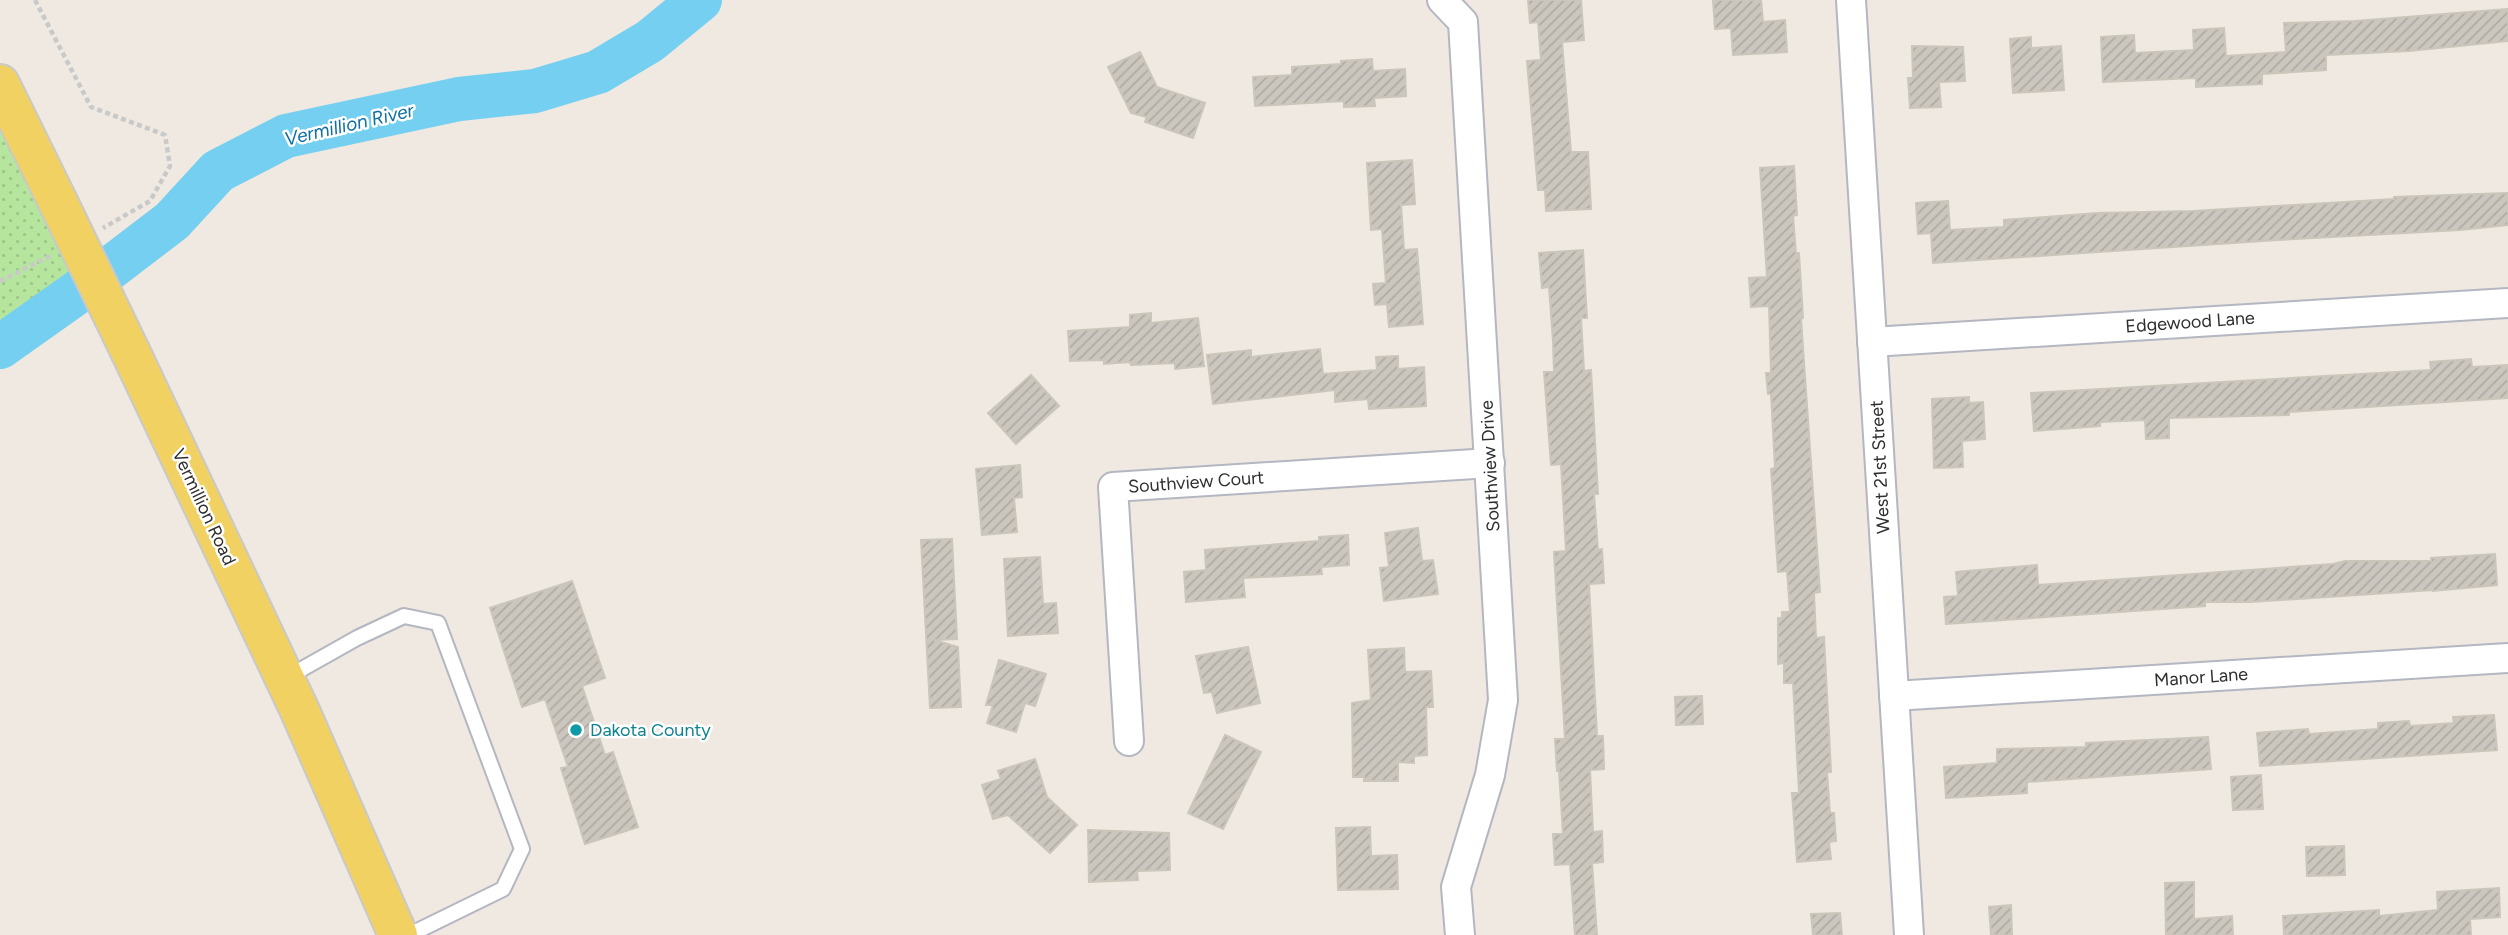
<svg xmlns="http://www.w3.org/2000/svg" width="2508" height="935" font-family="Figtree,sans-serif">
<defs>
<pattern id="park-dots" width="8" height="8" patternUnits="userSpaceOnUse" patternTransform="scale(1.75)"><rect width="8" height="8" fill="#b6e59e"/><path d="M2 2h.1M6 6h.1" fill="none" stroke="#9dc588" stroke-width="1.8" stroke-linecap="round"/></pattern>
<pattern id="building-hatch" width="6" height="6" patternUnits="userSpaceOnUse" patternTransform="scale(1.75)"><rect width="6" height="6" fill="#cbc7bf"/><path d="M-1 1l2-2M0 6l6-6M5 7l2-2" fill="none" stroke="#afaba4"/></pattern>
</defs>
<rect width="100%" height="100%" fill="#efe9e1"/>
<!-- park -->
<polygon fill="url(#park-dots)" points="0,84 96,279 0,347"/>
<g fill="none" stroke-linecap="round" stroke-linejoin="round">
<!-- river -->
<polyline stroke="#75cff0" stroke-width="44" points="0,347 96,279 172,221 218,171 286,136 459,99 535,91 598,72 650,41 700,0"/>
</g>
<!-- building -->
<g fill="url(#building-hatch)" stroke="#cbc5ba" stroke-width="2">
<polygon points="1528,0 1581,0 1584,40 1562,42 1571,152 1588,152 1591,209 1546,211 1545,190 1538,190 1527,61 1541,60 1538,22 1530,23"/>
<polygon points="1713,0 1761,0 1763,22 1785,20 1787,52 1733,55 1731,28 1715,29"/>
<polygon points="2508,9 2508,41 2409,51 2326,55 2326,70 2262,74 2262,84 2196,87 2196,78 2103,82 2101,37 2134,35 2135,53 2194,50 2193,30 2224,28 2226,56 2286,52 2284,23 2355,21"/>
<polygon points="2031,37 2031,48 2061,46 2064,90 2013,93 2010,39"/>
<polygon points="1912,46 1963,47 1965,81 1939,82 1941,107 1910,108 1908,78 1913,78"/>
<polygon points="1140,52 1157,87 1205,103 1193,138 1145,122 1147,117 1131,113 1108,67"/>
<polygon points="1372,59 1373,71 1405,69 1406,96 1374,98 1375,106 1344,107 1344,101 1255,106 1253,77 1292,75 1292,67 1341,64 1341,61"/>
<polygon points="1412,160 1415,204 1401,205 1404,250 1417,249 1423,324 1389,327 1387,304 1375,305 1373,284 1386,283 1382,229 1371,230 1367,163"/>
<polygon points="1794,166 1797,215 1793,216 1796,253 1799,253 1803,318 1801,319 1820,592 1814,593 1816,638 1824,637 1831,772 1827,772 1830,813 1834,813 1836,841 1829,842 1831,859 1797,862 1792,793 1799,793 1793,683 1784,683 1784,663 1778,664 1778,618 1782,618 1782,612 1790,612 1787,571 1778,572 1771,469 1775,468 1771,394 1768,394 1766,373 1771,373 1769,306 1751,307 1749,278 1767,277 1760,168"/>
<polygon points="2508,193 2508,225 2460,230 2278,240 1933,263 1931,233 1918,234 1916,203 1948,201 1950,230 2004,227 2004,220 2098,213 2193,211 2394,199 2394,197"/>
<polygon points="1583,250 1587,318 1581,318 1584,371 1591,370 1598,494 1594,494 1598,550 1602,549 1604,583 1589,584 1597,736 1603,736 1604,769 1590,770 1593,832 1602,831 1603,862 1592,863 1597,935 1575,935 1570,864 1555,865 1553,834 1563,834 1559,771 1557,771 1555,739 1565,739 1554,552 1566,551 1561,464 1551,465 1544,372 1554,372 1553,341 1549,287 1542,288 1539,253"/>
<polygon points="1151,313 1151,323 1198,318 1204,366 1175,369 1175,363 1131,365 1130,362 1104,364 1104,360 1070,361 1068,331 1130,327 1130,315"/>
<polygon points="1320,349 1323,374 1377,370 1376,357 1398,356 1398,369 1424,367 1426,406 1369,409 1368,399 1335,402 1335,390 1213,404 1207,355 1251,350 1251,357"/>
<polygon points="2471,359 2472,367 2508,365 2508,398 2289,412 2289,415 2169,418 2169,438 2146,439 2145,420 2100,422 2100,426 2034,431 2031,393 2431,370 2430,362"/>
<polygon points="1031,375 1059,406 1016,444 988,413"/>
<polygon points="1969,397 1969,403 1983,402 1985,439 1962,441 1963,467 1934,468 1932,399"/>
<polygon points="1020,465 1022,497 1014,498 1017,532 982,535 976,469"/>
<polygon points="1418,528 1422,561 1433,560 1438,594 1384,601 1380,568 1389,567 1385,533"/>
<polygon points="1348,535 1349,565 1321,567 1322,574 1243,578 1245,597 1186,602 1184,572 1206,570 1205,550 1319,541 1319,537"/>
<polygon points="952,539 957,639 934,640 958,647 961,707 930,708 921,540"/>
<polygon points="2495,554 2497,585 2433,591 2433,590 2251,602 2205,602 2205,606 1946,624 1944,597 1958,596 1956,572 2037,565 2038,585 2333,564 2345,561 2431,561 2431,558"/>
<polygon points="1040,557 1043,604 1056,603 1058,633 1008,636 1004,559"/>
<polygon points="572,581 605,678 582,686 605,755 613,752 638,827 585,844 561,768 568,767 545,699 522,707 490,608"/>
<polygon points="1248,647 1260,703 1217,713 1212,692 1204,693 1196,656"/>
<polygon points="1404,648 1405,672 1431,671 1433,707 1426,707 1427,755 1414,756 1414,763 1398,762 1398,781 1364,781 1364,777 1353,777 1352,703 1371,700 1368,650"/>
<polygon points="999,660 1046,674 1035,706 1025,703 1016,732 987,723 993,705 986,705"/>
<polygon points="1702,696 1703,724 1676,725 1675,697"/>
<polygon points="2494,715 2497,750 2260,766 2257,733 2308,729 2309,734 2378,729 2378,723 2409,721 2410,726 2454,723 2453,717"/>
<polygon points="1225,735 1261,752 1223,829 1188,813"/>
<polygon points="2208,737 2211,769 2027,782 2027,793 1946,798 1944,767 1997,763 1997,749 2086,747 2086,743"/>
<polygon points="1035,759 1047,797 1077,825 1050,853 1008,815 993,819 982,785 1001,779 998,771"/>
<polygon points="2261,775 2263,809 2233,810 2231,777"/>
<polygon points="1370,827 1371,856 1397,855 1398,889 1338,890 1336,828"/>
<polygon points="1088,830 1169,833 1170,870 1137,871 1138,880 1089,882"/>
<polygon points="2344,846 2345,875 2307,876 2306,847"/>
<polygon points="2194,882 2194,919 2232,916 2233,935 2166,935 2165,883"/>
<polygon points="2499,888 2500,917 2470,919 2471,935 2284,935 2283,916 2379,910 2379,916 2438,910 2437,892"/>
<polygon points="2011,905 2012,935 1991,935 1989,907"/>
<polygon points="1840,913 1842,935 1813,935 1811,914"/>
</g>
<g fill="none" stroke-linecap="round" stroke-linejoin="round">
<defs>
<polyline id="lane" points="286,678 357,638 404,616 438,623 522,849 503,889 409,935"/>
<g id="street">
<polyline points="1442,0 1463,22 1503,700 1490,775 1456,887 1460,935"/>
<polyline points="1851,0 1909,935"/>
<polyline points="1872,342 2508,303"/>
<polyline points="1894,696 2508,658"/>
<polyline points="1129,741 1113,487 1490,463"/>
</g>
<g id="primary">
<polyline points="0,84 58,202"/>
<polyline points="131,353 300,711 398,935"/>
</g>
</defs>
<!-- lane casing -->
<use href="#lane" stroke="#b4b7c1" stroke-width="18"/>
<!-- street casing -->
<use href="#street" stroke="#b4b7c1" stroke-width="32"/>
<!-- primary casing -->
<use href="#primary" stroke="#c9c9c9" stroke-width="42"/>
<!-- path -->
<g stroke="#c9c9c9" stroke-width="4.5" stroke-dasharray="5 3.5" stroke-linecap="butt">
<polyline points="35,0 91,107 165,135 170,166 150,201 103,228"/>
<polyline points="0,281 52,255"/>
</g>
<!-- lane -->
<use href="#lane" stroke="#fff" stroke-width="14"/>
<!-- street -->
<use href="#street" stroke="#fff" stroke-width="28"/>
<!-- primary -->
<use href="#primary" stroke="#f2d163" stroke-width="38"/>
<defs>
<polyline id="primary-bridge" points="58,202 131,353"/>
</defs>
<!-- primary-bridge casing -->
<use href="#primary-bridge" stroke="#c9c9c9" stroke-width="42" stroke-linecap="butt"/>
<!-- primary-bridge -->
<use href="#primary-bridge" stroke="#f2d163" stroke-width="38"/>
</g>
<!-- markers -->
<circle fill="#0f9aa8" stroke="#fff" stroke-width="2.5" cx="576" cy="730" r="7"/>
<g text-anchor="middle" stroke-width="5" stroke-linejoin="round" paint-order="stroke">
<!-- street labels -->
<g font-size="18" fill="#2e2e2e" stroke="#fff">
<text transform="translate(2190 322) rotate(-4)" y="6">Edgewood Lane</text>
<text transform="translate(1490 466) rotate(-93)" y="6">Southview Drive</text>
<text transform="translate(1880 467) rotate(-93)" y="6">West 21st Street</text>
<text transform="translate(1196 482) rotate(-4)" y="6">Southview Court</text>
<text transform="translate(204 507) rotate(65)" y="6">Vermillion Road</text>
<text transform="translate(2201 677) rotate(-4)" y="6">Manor Lane</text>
</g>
<!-- culture labels -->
<g font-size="18" fill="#0d838f" stroke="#fff" text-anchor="start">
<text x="590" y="736">Dakota County</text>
</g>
<!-- water labels -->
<g font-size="19" font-style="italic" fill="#0d6fa3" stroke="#fff">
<text transform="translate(349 124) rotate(-13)" y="7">Vermillion River</text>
</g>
</g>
</svg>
